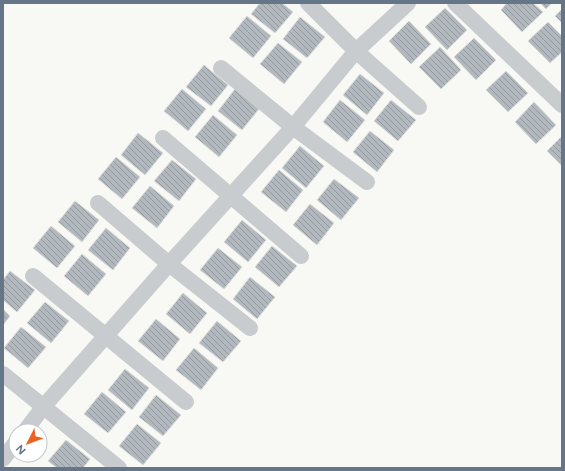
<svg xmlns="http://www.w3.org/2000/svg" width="565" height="471" font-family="Figtree,sans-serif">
<defs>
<pattern id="building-back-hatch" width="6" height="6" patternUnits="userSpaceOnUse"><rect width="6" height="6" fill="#b1b8be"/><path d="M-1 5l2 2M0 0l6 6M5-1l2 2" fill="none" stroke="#949aa0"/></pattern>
</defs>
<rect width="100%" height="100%" fill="#f8f8f5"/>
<!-- building -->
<g fill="url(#building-back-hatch)" stroke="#dadad8">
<polygon points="260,3 282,3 293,12 275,33 251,14"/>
<polygon points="507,3 533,3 543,12 522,32 501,10"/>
<polygon points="540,3 552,3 546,9"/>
<polygon points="445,8 467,30 447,50 425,27"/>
<polygon points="562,9 562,23 555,16"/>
<polygon points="247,16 271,36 253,58 229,38"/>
<polygon points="300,17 325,37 307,58 283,39"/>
<polygon points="409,21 431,44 411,64 389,41"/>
<polygon points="548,22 562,36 562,52 550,63 528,41"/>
<polygon points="474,38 496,60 476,80 454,57"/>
<polygon points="278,43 302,62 284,84 260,64"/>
<polygon points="440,47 461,70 441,89 419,67"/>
<polygon points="204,65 228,85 211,106 186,87"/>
<polygon points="506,71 528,93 508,112 486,90"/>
<polygon points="360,74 384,93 367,115 343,95"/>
<polygon points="182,89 206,109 188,131 164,111"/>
<polygon points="235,89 259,109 242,130 218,111"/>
<polygon points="340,100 365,120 347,142 323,122"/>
<polygon points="391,100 416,120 398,141 374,121"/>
<polygon points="534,102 556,125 536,144 515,122"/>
<polygon points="213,115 237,135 219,157 195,137"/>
<polygon points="370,131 394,150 377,172 353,152"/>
<polygon points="138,133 163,153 145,175 121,155"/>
<polygon points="562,136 562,166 547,151"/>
<polygon points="300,146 324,166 306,188 282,168"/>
<polygon points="116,157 140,177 122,199 98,179"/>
<polygon points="172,160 196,179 179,201 154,181"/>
<polygon points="279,170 303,190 286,212 261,192"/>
<polygon points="334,179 359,198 341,220 317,200"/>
<polygon points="150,186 174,206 157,228 132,208"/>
<polygon points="75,201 99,220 82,242 58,222"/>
<polygon points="310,204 334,223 317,245 293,225"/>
<polygon points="242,220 266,240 248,262 224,242"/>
<polygon points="51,226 75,246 57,268 33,248"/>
<polygon points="106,228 130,248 113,270 88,250"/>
<polygon points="272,246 297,266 279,287 255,267"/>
<polygon points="218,248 242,267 224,289 200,270"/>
<polygon points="82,254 106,274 88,296 64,276"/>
<polygon points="10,271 35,290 17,312 3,300 3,280"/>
<polygon points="250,277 275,297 257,319 233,299"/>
<polygon points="183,293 207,313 190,334 166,314"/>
<polygon points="45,302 69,321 51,343 27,323"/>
<polygon points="3,309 10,316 3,325"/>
<polygon points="156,319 180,339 163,361 138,341"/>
<polygon points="217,321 241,341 223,362 199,343"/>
<polygon points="21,327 46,347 28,368 4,348"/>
<polygon points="194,348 218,368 201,390 176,370"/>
<polygon points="125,369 149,388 132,410 108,390"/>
<polygon points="102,392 126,412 108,433 84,414"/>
<polygon points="156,395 181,415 163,436 139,417"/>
<polygon points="137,424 161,443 143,465 119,446"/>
<polygon points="66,440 90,459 83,468 57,468 48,461"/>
</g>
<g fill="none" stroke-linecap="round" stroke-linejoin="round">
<!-- minor -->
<g stroke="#c8cccf" stroke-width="16">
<polyline points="308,3 356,51 419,107"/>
<polyline points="455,3 562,105"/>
<polyline points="221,68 293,127 367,182"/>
<polyline points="163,138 301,256"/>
<polyline points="98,203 169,264 250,328"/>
<polyline points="33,276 186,402"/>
<polyline points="3,374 119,468"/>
<polyline points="25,431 44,406 169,264 293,127 356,51 408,3"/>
<polyline points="3,459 16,442"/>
</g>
</g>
<!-- border -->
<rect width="565" height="471" fill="none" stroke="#657688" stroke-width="8"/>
<!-- north arrow -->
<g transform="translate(28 443) rotate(228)"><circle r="19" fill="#ffffff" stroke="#c1c8cf"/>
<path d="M0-3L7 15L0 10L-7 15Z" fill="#ee6220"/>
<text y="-6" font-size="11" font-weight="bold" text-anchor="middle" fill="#657688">N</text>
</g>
</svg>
